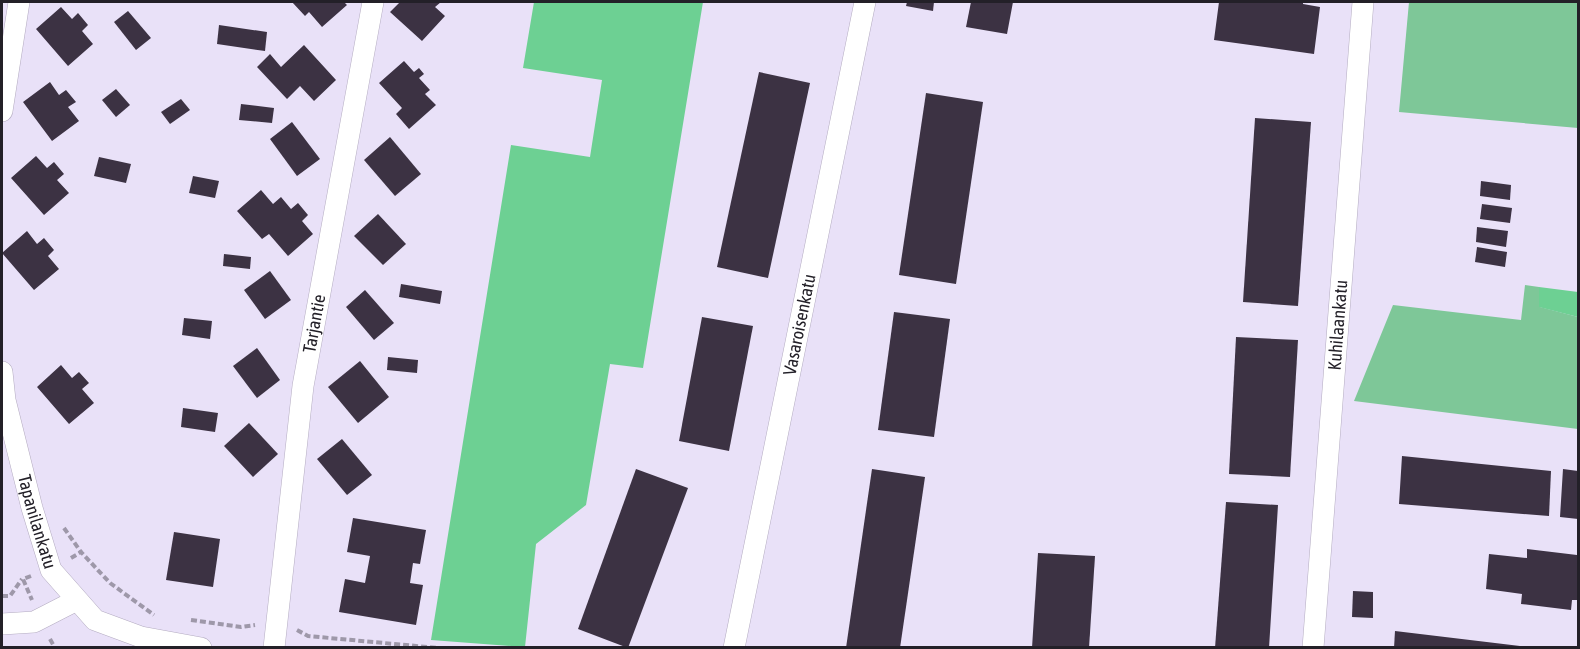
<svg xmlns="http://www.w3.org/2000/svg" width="1580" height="649" font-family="'Asap Condensed',sans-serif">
<rect width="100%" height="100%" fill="#e9e1f8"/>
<!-- green -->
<g fill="#7ec798">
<polygon points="1409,2 1578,2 1578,128 1399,112"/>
<polygon points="1525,285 1539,287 1540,307 1578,317 1578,429 1354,401 1393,305 1521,320"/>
</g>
<!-- forest -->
<g fill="#6dd093">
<polygon points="534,2 703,2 643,368 610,364 586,505 536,544 525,647 431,640 511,145 590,157 602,80 523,68"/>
<polygon points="1539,287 1578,292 1578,317 1539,307"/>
</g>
<!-- building -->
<g fill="#3c3243">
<polygon points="292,2 344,2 347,5 322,27 309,12 305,16"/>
<polygon points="400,2 441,2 435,7 445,16 422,41 390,12"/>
<polygon points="907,2 934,2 933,11 906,6"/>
<polygon points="971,2 1013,2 1007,34 966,27"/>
<polygon points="1219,2 1303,2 1303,4 1320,7 1314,54 1214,40"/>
<polygon points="61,7 72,19 78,13 88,25 82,31 93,44 68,66 36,29"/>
<polygon points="128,11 151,38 136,50 114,22"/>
<polygon points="219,25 267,32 265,51 217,44"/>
<polygon points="304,45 336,80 314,101 300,86 287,99 257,67 270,54 281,67"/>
<polygon points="404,61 414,72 419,68 424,74 419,78 430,90 425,94 436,105 409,129 396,114 402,108 379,83"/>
<polygon points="759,72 810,83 768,278 717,267"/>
<polygon points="50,82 59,95 66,90 76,102 68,107 79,121 52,141 23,102"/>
<polygon points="116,89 130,105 116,117 102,100"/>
<polygon points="926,93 983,102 956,284 899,275"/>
<polygon points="181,99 190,110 170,124 161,112"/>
<polygon points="241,104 274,108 272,123 239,120"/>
<polygon points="1255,118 1311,122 1298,306 1243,302"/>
<polygon points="292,122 320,159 297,176 270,139"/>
<polygon points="390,137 421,174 395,196 364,160"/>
<polygon points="36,156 47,168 54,162 64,174 57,180 69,193 44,215 11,178"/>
<polygon points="99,157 131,164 126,183 94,176"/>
<polygon points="193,176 219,181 215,198 189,193"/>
<polygon points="1481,181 1511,185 1510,200 1480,196"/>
<polygon points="261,190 273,204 281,197 291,209 298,203 308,215 302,221 313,234 288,256 269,234 262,239 237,211"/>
<polygon points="1482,204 1512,208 1510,223 1480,219"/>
<polygon points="378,214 406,244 383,265 354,236"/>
<polygon points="1477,227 1508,231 1506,247 1476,242"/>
<polygon points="27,231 37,244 44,238 54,250 48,256 59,269 34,290 2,253"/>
<polygon points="1477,247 1507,252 1505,267 1475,262"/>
<polygon points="224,254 251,257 250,269 223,266"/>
<polygon points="270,271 291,300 265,319 244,290"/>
<polygon points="401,284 442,291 440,304 399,297"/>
<polygon points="365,290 394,323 374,340 346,307"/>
<polygon points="894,312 950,319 934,437 878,430"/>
<polygon points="702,317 753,326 729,451 679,441"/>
<polygon points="184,318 212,321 210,339 182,335"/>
<polygon points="1236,337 1298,340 1290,477 1229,474"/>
<polygon points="257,348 280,380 257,398 233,366"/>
<polygon points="388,357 418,360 417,373 387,370"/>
<polygon points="360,361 389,397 358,423 328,387"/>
<polygon points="61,365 72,378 79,372 89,383 82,389 94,403 69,424 37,387"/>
<polygon points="183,408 218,413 215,432 181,427"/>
<polygon points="249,423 278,454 253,477 224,446"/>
<polygon points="342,439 372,475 347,495 317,459"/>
<polygon points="1402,456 1551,471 1549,516 1399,504"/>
<polygon points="636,469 688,488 628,648 578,629"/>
<polygon points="872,469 925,477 900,648 846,648"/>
<polygon points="1563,469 1578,471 1578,519 1560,517"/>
<polygon points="1226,502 1278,505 1269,648 1215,648"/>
<polygon points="353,518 426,530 420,564 413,563 410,583 423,585 416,625 339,612 345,579 365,583 370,556 347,552"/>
<polygon points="174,532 220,539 213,587 166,580"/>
<polygon points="1527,549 1577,555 1578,600 1572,600 1571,610 1521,604 1522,594 1486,589 1489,554 1527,558"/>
<polygon points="1038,553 1095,556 1089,648 1032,648"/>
<polygon points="1353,591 1373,592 1373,618 1352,617"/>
<polygon points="1395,631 1520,646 1520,648 1394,648"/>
</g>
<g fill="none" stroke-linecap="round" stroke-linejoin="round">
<defs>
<g id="street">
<polyline points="2,111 19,2"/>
<path id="s1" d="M2 372 5 400 32 508 51 570 95 620 141 637 201 648"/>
<polyline points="2,624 34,622 75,601"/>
<path id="s2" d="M274 648 303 386 373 2"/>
<path id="s3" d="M734 648 865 2"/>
<path id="s4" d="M1313 648 1363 2"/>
</g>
</defs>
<!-- street casing -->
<use href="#street" stroke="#b4acc1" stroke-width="22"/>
<!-- path -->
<g stroke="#9e98a9" stroke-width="4" stroke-dasharray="6 3" stroke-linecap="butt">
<polyline points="64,528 81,552"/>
<polyline points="71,558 81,552 110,583 154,615"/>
<polyline points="31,576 23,579 32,600"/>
<polyline points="2,596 10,596 22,579"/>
<polyline points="191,620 241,627 255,625"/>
<polyline points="297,630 308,636 438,648"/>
<polyline points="50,639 55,648"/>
</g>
<!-- street -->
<use href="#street" stroke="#fff" stroke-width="21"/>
</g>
<g text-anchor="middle" stroke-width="6" stroke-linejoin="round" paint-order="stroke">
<!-- street labels -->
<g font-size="18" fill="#232028" stroke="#fff">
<text dy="6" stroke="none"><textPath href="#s2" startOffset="327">Tarjantie</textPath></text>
<text dy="6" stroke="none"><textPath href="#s3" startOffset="330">Vasaroisenkatu</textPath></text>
<text dy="6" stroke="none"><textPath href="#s4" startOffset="324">Kuhilaankatu</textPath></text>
<text dy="6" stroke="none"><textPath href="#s1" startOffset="154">Tapanilankatu</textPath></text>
</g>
</g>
<!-- border -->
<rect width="1580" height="649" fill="none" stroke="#232028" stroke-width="6"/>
</svg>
